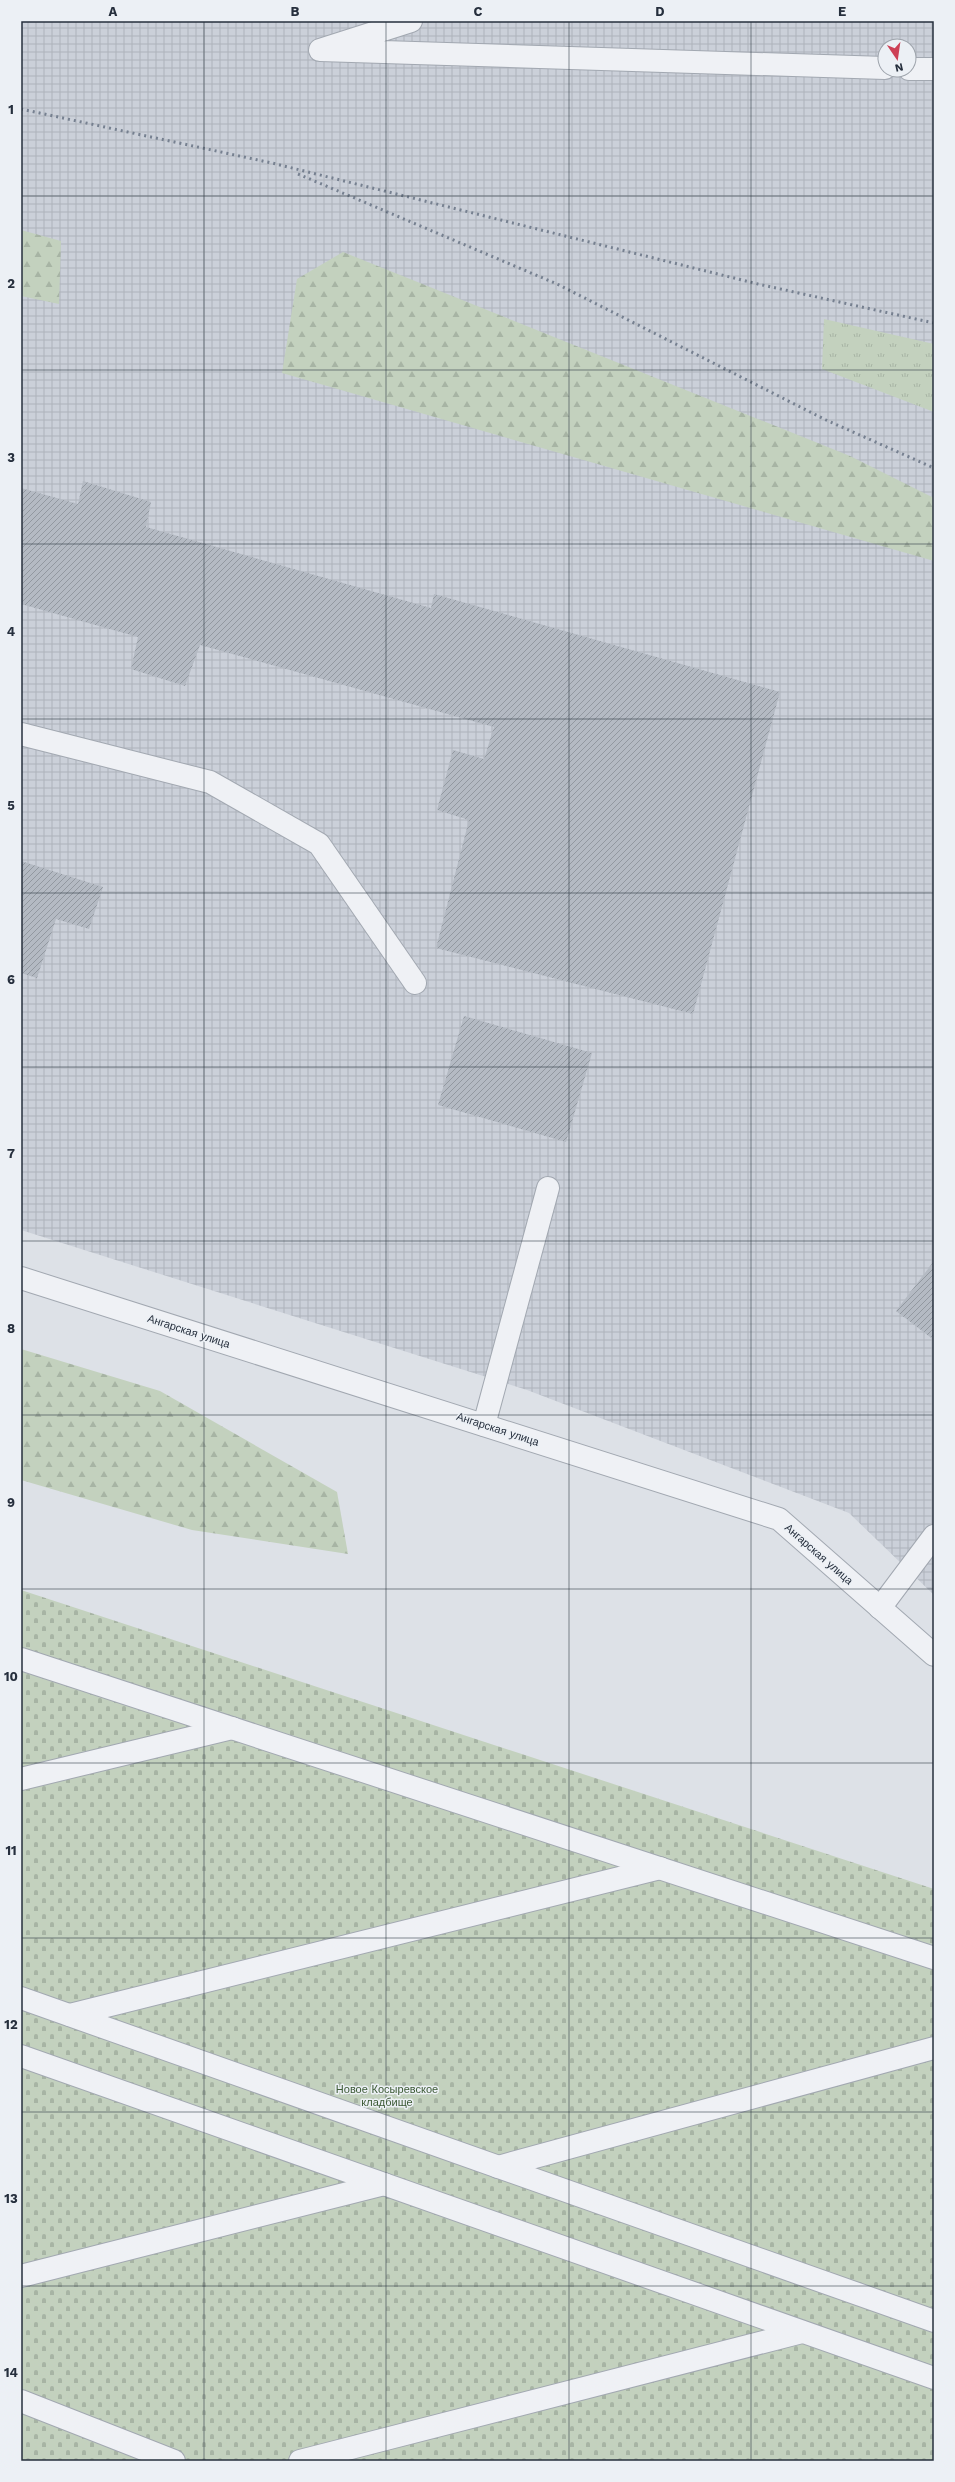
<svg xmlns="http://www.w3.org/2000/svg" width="955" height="2482" font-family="'Work Sans',sans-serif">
<defs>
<pattern id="industrial-grid" width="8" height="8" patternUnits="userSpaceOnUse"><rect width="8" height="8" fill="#cbd0d9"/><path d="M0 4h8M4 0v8" fill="none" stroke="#aeb3bb"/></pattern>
<pattern id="grass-tufts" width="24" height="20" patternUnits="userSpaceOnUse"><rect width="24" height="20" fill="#c3d1be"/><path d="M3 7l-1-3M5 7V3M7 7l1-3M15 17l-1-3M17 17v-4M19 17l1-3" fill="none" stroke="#a7b4a4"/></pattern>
<pattern id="forest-firs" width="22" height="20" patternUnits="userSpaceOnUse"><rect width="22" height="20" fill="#c3d1be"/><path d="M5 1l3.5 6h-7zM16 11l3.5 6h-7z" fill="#a7b4a4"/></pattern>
<pattern id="cemetery-stones" width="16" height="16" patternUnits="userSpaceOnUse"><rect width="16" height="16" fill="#c3d1be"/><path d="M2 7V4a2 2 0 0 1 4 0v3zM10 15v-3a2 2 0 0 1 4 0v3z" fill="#a7b4a4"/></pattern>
<pattern id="building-hatch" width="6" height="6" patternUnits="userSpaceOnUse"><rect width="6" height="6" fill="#b4bac3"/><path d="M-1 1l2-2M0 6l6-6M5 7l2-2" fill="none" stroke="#9298a0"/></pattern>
</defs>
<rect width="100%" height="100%" fill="#dde1e7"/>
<!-- industrial -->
<path fill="url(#industrial-grid)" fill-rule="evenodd" d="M21 21H934V1595L849 1513 527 1390 21 1230ZM885 46H909V70H885Z"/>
<!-- grass -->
<polygon fill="url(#grass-tufts)" points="824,319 934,344 934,412 822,369"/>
<!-- forest -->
<g fill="url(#forest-firs)">
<polygon points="21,230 61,241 59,304 21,296"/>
<polygon points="343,252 850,456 934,498 934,561 282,373 297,279"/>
<polygon points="21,1349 160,1391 337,1492 348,1554 192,1530 21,1480"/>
</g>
<!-- cemetery -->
<polygon fill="url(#cemetery-stones)" points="21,1590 934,1889 934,2461 21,2461"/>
<!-- building -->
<g fill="url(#building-hatch)">
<polygon points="83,481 151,502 146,527 431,608 434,594 780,692 693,1014 436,948 469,820 437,810 453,750 484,759 494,727 200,645 185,686 131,669 138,637 21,604 21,488 78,504"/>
<polygon points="21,861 103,887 89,929 56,919 37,978 21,973"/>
<polygon points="464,1016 592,1053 566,1142 438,1105"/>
<polygon points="934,1261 934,1340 896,1311"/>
</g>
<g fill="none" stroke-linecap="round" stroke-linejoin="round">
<defs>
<g id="minor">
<polyline points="411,21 320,50 885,68"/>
<polyline points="909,69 934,69"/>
<polyline points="21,734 210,782 319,844 415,983"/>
<polyline points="21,1278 779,1519 934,1655"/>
<polyline points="484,1425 548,1188"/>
<polyline points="880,1608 934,1536"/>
<polyline points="21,1659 934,1958"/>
<polyline points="21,1779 232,1728"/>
<polyline points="21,1998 934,2321"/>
<polyline points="70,2015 660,1868"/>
<polyline points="21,2056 934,2378"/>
<polyline points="498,2167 934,2048"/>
<polyline points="21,2276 384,2184"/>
<polyline points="21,2401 174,2461"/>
<polyline points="300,2461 802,2332"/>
</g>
</defs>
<!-- minor casing -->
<use href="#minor" stroke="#a2a8b1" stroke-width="24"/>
<!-- minor -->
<use href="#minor" stroke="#eff1f5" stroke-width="22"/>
<!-- rail -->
<g stroke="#768090" stroke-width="3" stroke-dasharray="2 4" stroke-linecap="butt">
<polyline points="21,109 272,163 758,284 934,323"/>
<polyline points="298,174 557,284 826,420 934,468"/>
</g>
</g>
<!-- grid -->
<path fill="none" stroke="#262f3d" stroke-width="1" stroke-opacity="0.55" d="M204 21V2461M386 21V2461M569 21V2461M751 21V2461M21 196H934M21 370H934M21 544H934M21 719H934M21 893H934M21 1067H934M21 1241H934M21 1415H934M21 1589H934M21 1763H934M21 1938H934M21 2112H934M21 2286H934"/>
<g text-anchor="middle" stroke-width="3" stroke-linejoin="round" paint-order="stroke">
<!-- street labels -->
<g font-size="11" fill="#262f3d" stroke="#ecf0f5">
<text transform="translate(189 1331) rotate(18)" y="4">Ангарская улица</text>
<text transform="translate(498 1429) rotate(18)" y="4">Ангарская улица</text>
<text transform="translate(819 1554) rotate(41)" y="4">Ангарская улица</text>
</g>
<!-- park labels -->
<g font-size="11" fill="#3b5934" stroke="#ecf0f5">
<text x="387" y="2093">Новое Косыревское<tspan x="387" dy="13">кладбище</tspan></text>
</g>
</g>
<!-- border -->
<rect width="955" height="2482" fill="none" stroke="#ecf0f5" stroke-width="44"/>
<!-- north arrow -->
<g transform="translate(897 58) rotate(167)"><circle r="19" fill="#ecf0f5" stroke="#9da3ab"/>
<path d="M0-3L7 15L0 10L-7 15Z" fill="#cd4056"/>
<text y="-6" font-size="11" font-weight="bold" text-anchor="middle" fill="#262f3d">N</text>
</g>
<rect x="22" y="22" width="911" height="2438" fill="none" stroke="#262f3d" stroke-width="1.5"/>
<g font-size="13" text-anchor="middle" font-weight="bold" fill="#262f3d">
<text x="113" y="16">A</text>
<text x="295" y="16">B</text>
<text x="478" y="16">C</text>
<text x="660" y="16">D</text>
<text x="842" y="16">E</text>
<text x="11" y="114">1</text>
<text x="11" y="288">2</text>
<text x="11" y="462">3</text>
<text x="11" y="636">4</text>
<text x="11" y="810">5</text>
<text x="11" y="984">6</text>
<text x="11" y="1158">7</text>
<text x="11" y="1333">8</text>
<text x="11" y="1507">9</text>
<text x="11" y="1681">10</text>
<text x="11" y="1855">11</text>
<text x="11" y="2029">12</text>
<text x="11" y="2203">13</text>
<text x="11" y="2377">14</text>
</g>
</svg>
